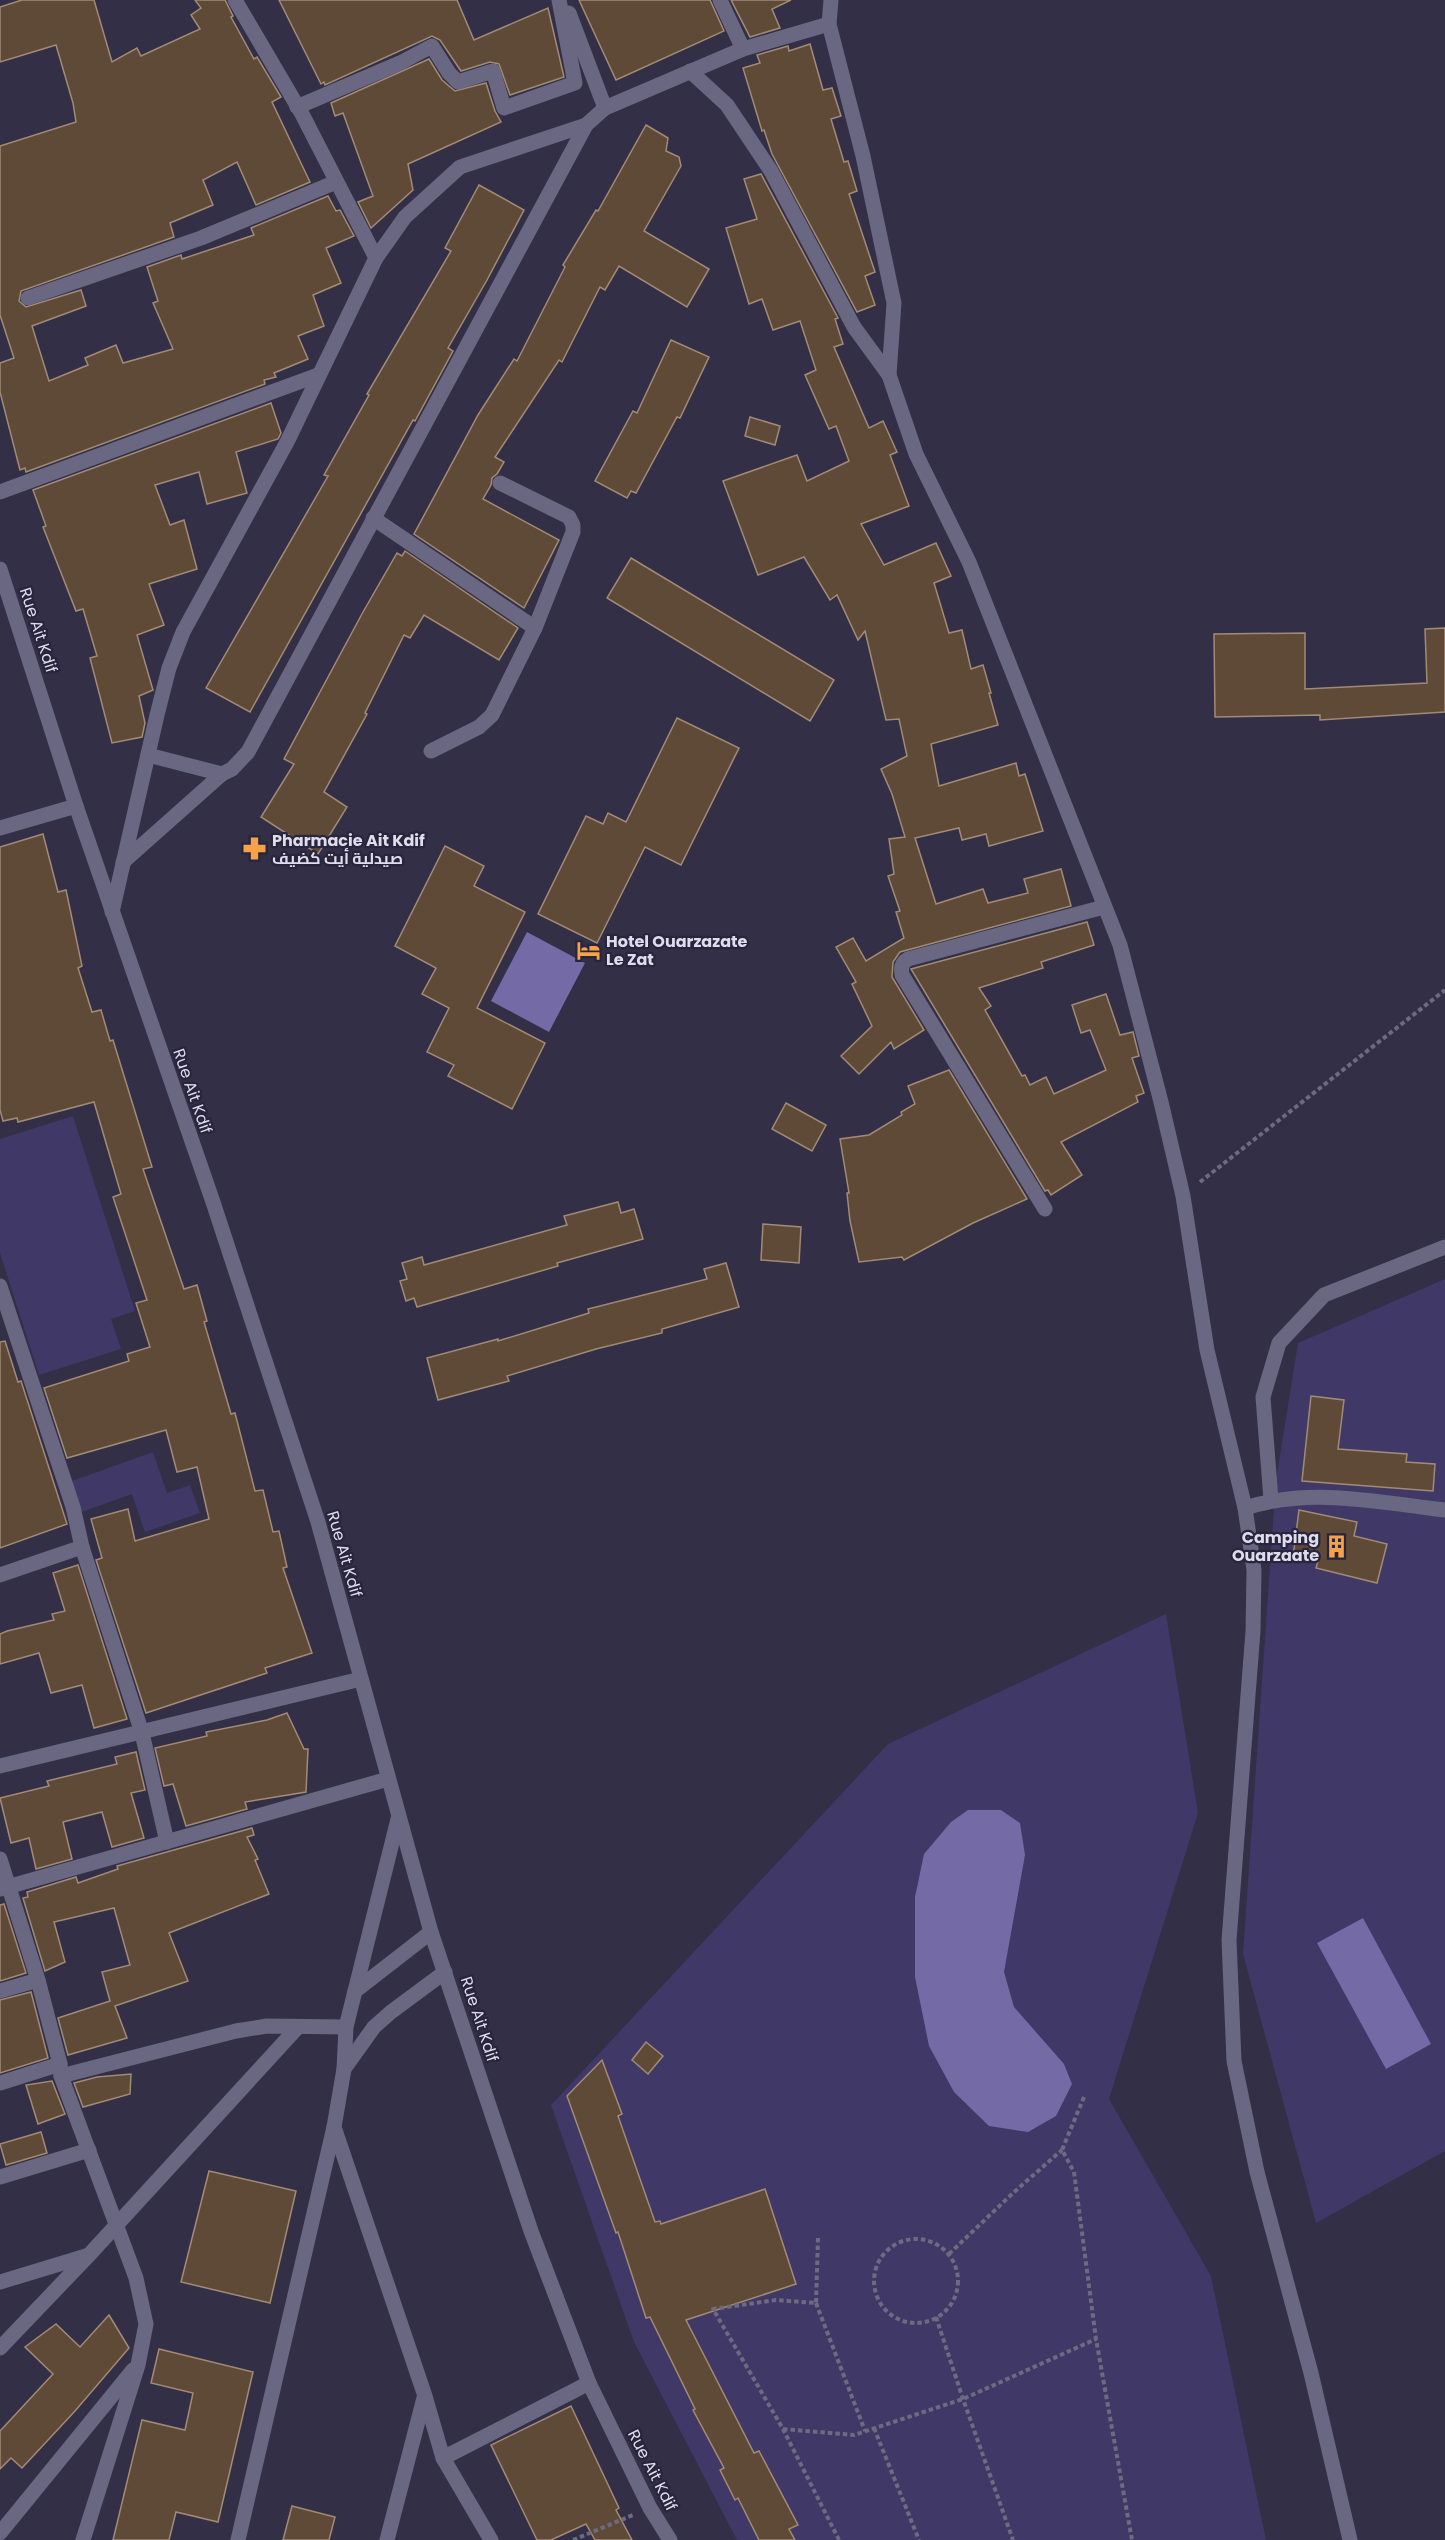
<svg xmlns="http://www.w3.org/2000/svg" width="1445" height="2540" font-family="Poppins,Cairo,sans-serif">
<rect width="100%" height="100%" fill="#322f47"/>
<!-- green -->
<g fill="#403867">
<polygon points="73,1116 135,1311 111,1319 121,1349 39,1375 0,1253 0,1139"/>
<polygon points="1445,1279 1445,2151 1316,2223 1243,1954 1276,1480 1298,1343"/>
<polygon points="153,1452 167,1493 190,1485 200,1513 145,1532 132,1494 79,1513 69,1482"/>
<polygon points="1166,1614 1198,1813 1109,2099 1211,2276 1266,2540 737,2540 634,2342 551,2105 888,1744"/>
</g>
<!-- water -->
<g fill="#736aa6">
<polygon points="527,932 585,963 549,1032 491,1001"/>
<polygon points="968,1810 1001,1810 1020,1823 1025,1855 1004,1972 1014,2007 1064,2064 1072,2084 1056,2116 1028,2132 989,2126 954,2092 929,2046 915,1977 915,1897 924,1854 951,1822"/>
<polygon points="1363,1918 1431,2044 1386,2069 1317,1943"/>
</g>
<!-- building -->
<g fill="#5f4a37" stroke="#a28b76" stroke-width="1.5">
<polygon points="22,0 94,0 112,62 137,48 141,56 200,29 191,15 201,8 195,0 225,0 233,16 231,17 254,59 257,57 281,97 272,102 310,182 256,205 237,162 203,180 213,205 170,223 174,237 21,291 19,301 26,307 81,290 86,306 32,326 49,381 88,365 85,358 116,345 123,363 173,349 153,303 158,301 147,267 181,255 182,259 254,235 251,228 328,196 336,211 340,210 354,236 326,248 341,283 313,295 324,326 298,336 308,359 274,373 276,377 264,380 265,384 26,472 25,468 20,470 0,392 0,363 14,358 0,315 0,146 76,122 73,103 56,45 0,62 0,7"/>
<polygon points="279,0 457,0 474,40 548,8 564,77 510,95 499,64 490,62 461,71 440,40 432,36 325,85 324,82 321,84"/>
<polygon points="579,0 710,0 724,31 616,80"/>
<polygon points="731,0 791,0 772,9 780,28 750,37"/>
<polygon points="810,44 823,90 832,88 841,116 831,119 844,162 848,161 857,191 849,194 875,272 865,276 875,305 857,312 772,154 764,130 762,131 743,68 760,63 757,55 788,46 789,51"/>
<polygon points="429,59 442,80 455,91 486,83 495,111 501,122 408,164 413,190 371,228 358,202 373,196 343,113 335,116 331,103"/>
<polygon points="646,125 668,138 666,151 679,157 681,166 644,231 709,269 687,307 619,266 605,290 600,287 562,362 559,360 495,457 504,462 497,474 492,478 491,485 483,499 559,540 524,608 414,534 478,415 514,359 517,361 565,267 563,265 596,210 598,211"/>
<polygon points="761,174 838,318 835,319 843,344 834,347 869,428 883,421 897,452 890,455 909,506 861,524 884,565 936,543 951,576 934,583 949,633 962,630 971,669 983,665 991,693 989,693 998,725 931,744 939,786 1016,763 1019,776 1025,774 1043,831 989,846 986,834 962,840 959,828 915,838 936,904 983,889 988,903 1028,893 1024,879 1061,869 1071,906 900,952 893,962 892,977 924,1030 894,1049 891,1042 859,1074 841,1056 872,1026 852,984 856,982 836,947 853,938 866,961 904,938 896,912 900,911 888,876 894,874 889,839 905,837 892,794 881,769 907,756 899,719 886,720 865,631 858,640 837,595 830,600 804,557 758,575 723,481 797,455 807,481 849,461 836,426 829,429 805,375 816,370 800,321 773,330 762,299 749,304 726,228 757,219 744,179"/>
<polygon points="479,185 524,210 487,280 448,348 453,351 415,421 413,420 250,712 206,688 328,476 324,475 369,395 367,394 451,251 445,248"/>
<polygon points="671,340 709,357 680,418 677,417 636,493 631,491 627,498 595,481 633,411 637,413"/>
<polygon points="271,403 281,433 278,439 236,452 247,493 207,504 199,472 155,485 170,525 184,520 197,569 149,584 164,625 137,635 153,690 139,696 145,723 142,737 112,743 90,658 97,656 83,609 76,611 43,527 46,526 33,490"/>
<polygon points="750,417 780,426 775,445 745,436"/>
<polygon points="405,551 518,628 499,660 424,615 410,638 404,635 365,713 367,714 324,792 347,807 318,854 261,817 294,764 284,759 363,612 397,553 402,556"/>
<polygon points="631,558 834,680 810,721 607,598"/>
<polygon points="1445,628 1445,712 1320,720 1320,715 1215,717 1214,634 1305,633 1305,689 1427,683 1425,629"/>
<polygon points="677,718 739,748 681,865 645,847 597,943 538,914 586,816 603,824 608,813 626,822"/>
<polygon points="43,834 58,892 66,890 82,966 78,968 92,1012 101,1010 110,1041 113,1040 152,1167 143,1169 184,1289 197,1285 207,1321 204,1322 231,1414 235,1413 255,1491 263,1490 273,1532 279,1531 287,1567 283,1568 312,1653 265,1668 267,1673 146,1713 96,1560 102,1558 91,1519 128,1509 135,1541 209,1519 197,1467 177,1472 166,1430 67,1458 44,1388 129,1361 127,1354 150,1347 136,1303 147,1300 113,1197 121,1194 94,1102 18,1122 17,1118 3,1121 0,1110 0,847"/>
<polygon points="445,846 484,866 474,886 525,912 477,1008 545,1043 512,1109 448,1076 454,1065 427,1052 449,1008 422,994 436,968 395,946"/>
<polygon points="1087,922 1094,945 1041,962 1043,968 979,988 991,1006 985,1010 1022,1076 1025,1075 1030,1085 1046,1077 1054,1094 1106,1070 1090,1030 1081,1033 1072,1005 1106,994 1120,1035 1133,1032 1139,1056 1132,1058 1144,1093 1136,1096 1138,1102 1061,1142 1082,1175 1051,1195 1048,1190 1045,1191 911,969"/>
<polygon points="949,1070 1027,1199 973,1223 904,1260 902,1257 859,1262 850,1221 847,1193 849,1193 840,1139 869,1135 902,1115 901,1112 915,1104 908,1086"/>
<polygon points="786,1103 826,1125 812,1151 772,1129"/>
<polygon points="618,1202 621,1213 634,1209 643,1239 557,1263 558,1266 417,1307 414,1298 406,1301 400,1281 407,1279 402,1263 422,1257 424,1265 567,1225 564,1216"/>
<polygon points="763,1224 801,1227 799,1263 761,1260"/>
<polygon points="726,1263 739,1307 662,1329 662,1333 596,1349 507,1376 509,1381 438,1400 427,1358 498,1339 498,1341 589,1313 588,1309 707,1279 704,1269"/>
<polygon points="5,1341 18,1382 21,1381 67,1524 0,1548 0,1342"/>
<polygon points="1311,1396 1344,1400 1338,1449 1407,1454 1406,1462 1435,1464 1433,1491 1302,1481"/>
<polygon points="1299,1510 1357,1522 1354,1536 1387,1544 1377,1583 1316,1568 1318,1561 1293,1557"/>
<polygon points="78,1565 127,1719 94,1728 82,1685 51,1693 39,1653 0,1664 0,1634 7,1631 54,1620 52,1614 65,1611 53,1573"/>
<polygon points="287,1713 304,1749 308,1749 306,1792 245,1802 247,1809 186,1826 173,1784 164,1786 155,1748 207,1736 206,1732 267,1720"/>
<polygon points="136,1752 145,1790 131,1793 144,1838 112,1847 102,1812 63,1822 72,1859 36,1869 29,1838 11,1843 0,1798 49,1786 47,1781 117,1764 115,1757"/>
<polygon points="252,1828 254,1835 247,1837 258,1859 255,1860 269,1894 169,1933 188,1981 115,2006 127,2038 68,2055 58,2018 110,2001 102,1972 130,1965 114,1908 54,1922 65,1962 45,1971 23,1898 28,1897 27,1892 76,1877 78,1883 118,1869 117,1866"/>
<polygon points="4,1904 26,1973 0,1981 0,1905"/>
<polygon points="31,1992 48,2058 0,2073 0,2000"/>
<polygon points="646,2042 663,2056 648,2074 632,2060"/>
<polygon points="602,2060 622,2114 618,2116 655,2222 660,2221 661,2224 765,2189 796,2284 686,2320 754,2453 759,2451 798,2525 789,2529 795,2540 759,2540 738,2498 735,2500 720,2470 724,2468 693,2410 695,2409 650,2317 646,2318 618,2232 616,2233 567,2096"/>
<polygon points="131,2074 130,2094 83,2107 74,2083 97,2077"/>
<polygon points="52,2081 65,2114 38,2124 26,2085"/>
<polygon points="41,2132 47,2153 6,2165 0,2144"/>
<polygon points="209,2171 296,2191 270,2303 181,2282"/>
<polygon points="109,2315 129,2348 75,2411 22,2468 11,2458 0,2469 0,2431 53,2374 25,2347 56,2324 80,2347"/>
<polygon points="159,2349 253,2372 218,2522 176,2512 169,2540 113,2540 142,2420 185,2430 193,2393 151,2383"/>
<polygon points="571,2406 619,2508 616,2510 632,2540 595,2540 586,2524 551,2540 537,2540 491,2445"/>
<polygon points="292,2506 335,2517 329,2540 283,2540"/>
</g>
<g fill="none" stroke-linecap="round" stroke-linejoin="round">
<!-- path -->
<g stroke="#6d6b80" stroke-width="4" stroke-dasharray="4.5 3" stroke-linecap="butt">
<polyline points="1200,1182 1445,990"/>
<polyline points="1084,2097 1062,2150 1074,2172 1096,2339 1132,2540"/>
<polyline points="818,2238 816,2303 776,2300 713,2309 783,2429 839,2540"/>
<circle cx="916" cy="2281" r="42"/>
<polyline points="949,2254 1013,2193 1062,2150"/>
<polyline points="816,2303 865,2431"/>
<polyline points="936,2317 963,2399 1013,2540"/>
<polyline points="874,2428 919,2540"/>
<polyline points="783,2429 854,2435 963,2399 1096,2339"/>
<polyline points="573,2540 633,2515"/>
</g>
<!-- minor -->
<g stroke="#696781" stroke-width="15">
<polyline points="235,0 302,114 376,258"/>
<polyline points="720,0 743,49"/>
<polyline points="831,0 829,24 863,156 894,303 889,375 916,454 969,562 1120,945 1161,1102 1183,1196 1207,1350 1245,1508 1254,1570 1253,1631 1229,1940 1234,2061 1257,2172 1311,2373 1350,2540"/>
<polyline points="569,13 605,108"/>
<polyline points="690,71 727,105 771,171 854,327 889,375"/>
<polyline points="297,107 400,63 432,46 449,73 458,82 493,71 504,108 575,83 559,0"/>
<polyline points="28,298 201,238 336,182"/>
<polyline points="0,492 318,375"/>
<polyline points="373,518 535,628"/>
<polyline points="0,569 76,806 213,1202 318,1522 431,1932 531,2231 589,2383 650,2508 670,2540"/>
<polyline points="431,751 479,727 492,715 535,628 573,532 573,525 569,517 500,483"/>
<polyline points="148,755 222,774"/>
<polyline points="0,828 76,806"/>
<polyline points="123,862 222,774 232,769 248,752 586,125"/>
<polyline points="112,912 157,715 169,668 183,632 287,442 376,258 405,217 460,167 586,125 605,108 743,49 829,24"/>
<path d="M1045 1209 902 975C901 968 901 963 908 959L1104 907"/>
<polyline points="0,1286 73,1507 82,1547 142,1733 167,1842"/>
<polyline points="1271,1500 1263,1397 1279,1343 1324,1295 1445,1247"/>
<path d="M1245 1508C1311 1487 1377 1502 1445 1510"/>
<polyline points="0,1575 82,1547"/>
<polyline points="0,1766 361,1679"/>
<polyline points="0,1859 38,1980 60,2064 61,2076 136,2278 146,2324 138,2365 83,2540"/>
<polyline points="0,1889 388,1779"/>
<polyline points="0,1991 38,1980"/>
<polyline points="355,1991 398,1819"/>
<polyline points="344,2069 374,2027 391,2012 445,1972"/>
<polyline points="61,2076 236,2031 267,2026 346,2027"/>
<polyline points="0,2083 60,2064"/>
<polyline points="334,2127 425,2396 443,2458 491,2540"/>
<polyline points="0,2177 89,2150"/>
<polyline points="0,2282 86,2256"/>
<polyline points="0,2348 89,2255 298,2027"/>
<polyline points="443,2458 589,2383"/>
<polyline points="0,2533 133,2370"/>
<polyline points="238,2540 334,2127 344,2069 346,2027 355,1991 431,1932"/>
<polyline points="387,2540 424,2398"/>
</g>
</g>
<!-- icons -->
<defs>
<symbol id="pharmacy-bare" viewBox="-9 -9 18 18"><path d="M-2-6h4v4h4v4h-4v4h-4v-4h-4v-4h4Z" fill="#f7a248" stroke="#28253c" stroke-width="2.5" paint-order="stroke"/></symbol>
<symbol id="hotel-bare" viewBox="-9 -9 18 18"><path d="M-6-4.5h1.5V1H6V5H4.5V3h-9V5H-6ZM-4 0a1.8 1.8 0 1 1 3.6 0ZM.5 0V-2.5h3Q6-2.5 6 0Z" fill="#f7a248" stroke="#28253c" stroke-width="2.5" paint-order="stroke"/></symbol>
<symbol id="building-bare" viewBox="-9 -9 18 18"><path d="M-4-6H4V6H1V3H-1V6H-4ZM-2.5-4.3h1.7v1.8h-1.7ZM.8-4.3h1.7v1.8H.8ZM-2.5-1h1.7V.8h-1.7ZM.8-1h1.7V.8H.8Z" fill="#f7a248" stroke="#28253c" stroke-width="2.5" paint-order="stroke"/></symbol>
</defs>
<g fill-rule="evenodd">
<use href="#pharmacy-bare" x="238" y="832" width="33" height="33"/>
<use href="#hotel-bare" x="572" y="934" width="33" height="33"/>
<use href="#building-bare" x="1320" y="1530" width="33" height="33"/>
</g>
<g text-anchor="middle" stroke-width="4.5" stroke-linejoin="round" paint-order="stroke">
<!-- street labels -->
<g font-size="16" fill="#dfdded" stroke="#28253c">
<text transform="translate(39 630) rotate(72)" y="6">Rue Ait Kdif</text>
<text transform="translate(193 1091) rotate(71)" y="6">Rue Ait Kdif</text>
<text transform="translate(345 1554) rotate(74)" y="6">Rue Ait Kdif</text>
<text transform="translate(480 2019) rotate(72)" y="6">Rue Ait Kdif</text>
<text transform="translate(653 2470) rotate(63)" y="6">Rue Ait Kdif</text>
</g>
<!-- poi labels -->
<g font-size="16" font-weight="bold" fill="#dfdded" stroke="#28253c" text-anchor="start">
<text x="272" y="846">Pharmacie Ait Kdif<tspan x="272" dy="18">صيدلية أيت كضيف</tspan></text>
<text x="606" y="947">Hotel Ouarzazate<tspan x="606" dy="18">Le Zat</tspan></text>
<text x="1319" y="1543" text-anchor="end">Camping<tspan x="1319" dy="18">Ouarzaate</tspan></text>
</g>
</g>
</svg>
